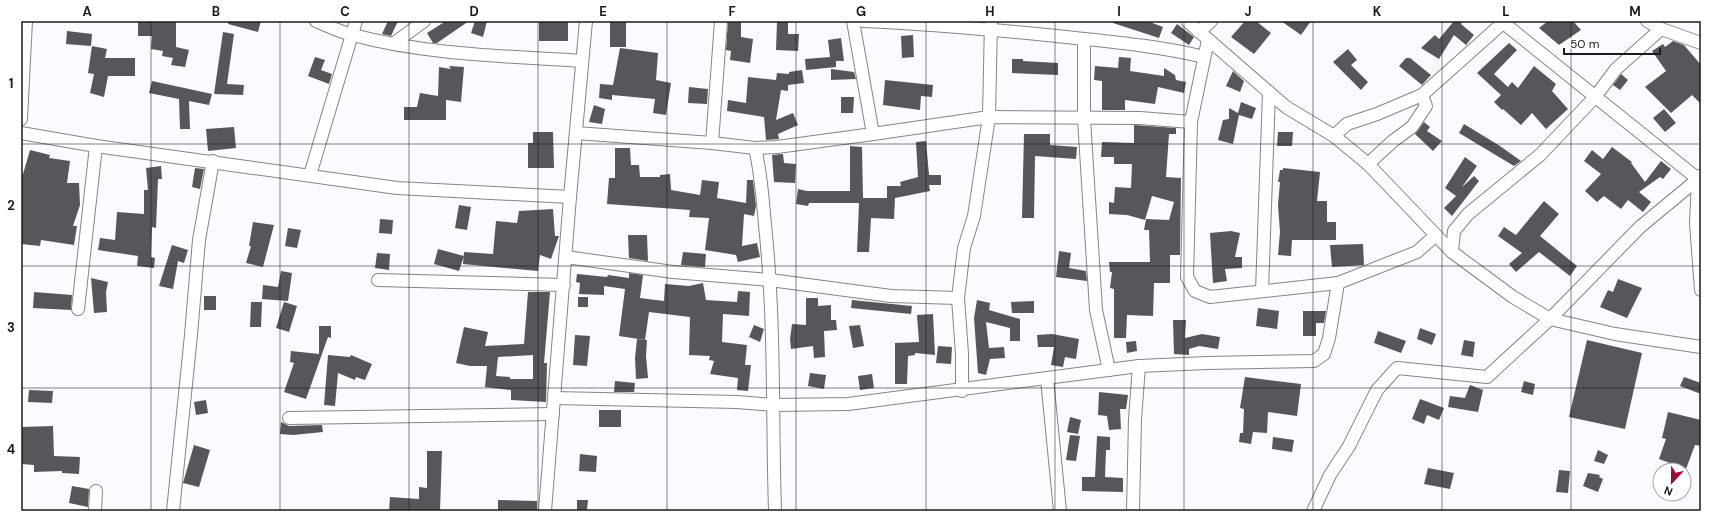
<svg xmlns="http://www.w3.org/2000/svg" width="1722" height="532" font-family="'DM Sans',sans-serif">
<rect width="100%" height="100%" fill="#fafaff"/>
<!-- building -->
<g fill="#56575b" fill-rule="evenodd">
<polygon points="138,21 176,21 176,47 189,50 185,67 171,65 173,58 162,56 163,51 151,49 152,36 138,36"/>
<polygon points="229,21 261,21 258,32 228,24"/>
<polygon points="388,21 398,21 391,36 382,34"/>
<polygon points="446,21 469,21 437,43 433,43 427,33"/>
<polygon points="475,21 487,21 483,37 471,33"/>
<rect x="539" y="21" width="29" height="20"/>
<rect x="610" y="21" width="16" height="26"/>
<polygon points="728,21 741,21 741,37 753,39 750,63 730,60 731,51 726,50"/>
<polygon points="1113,21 1147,21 1163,27 1159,38 1113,23"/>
<polygon points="1245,21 1256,21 1271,33 1254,54 1231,37"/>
<polygon points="1281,21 1311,21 1301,35"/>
<polygon points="1454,21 1462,21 1461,24 1474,35 1466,45 1454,35 1439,59 1421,48 1435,35 1439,39"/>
<polygon points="1548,21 1573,21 1581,30 1559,45 1539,28"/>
<polygon points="777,22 788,22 788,34 799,34 798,51 776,50"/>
<polygon points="1177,24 1194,37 1189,45 1171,33"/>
<polygon points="67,31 92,34 91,46 66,44"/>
<polygon points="223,32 234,34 227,84 244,85 243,95 214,94"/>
<polygon points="913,35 914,57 902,58 901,36"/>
<polygon points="841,38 844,61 836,61 836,67 806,70 805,59 830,57 828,40"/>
<polygon points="1673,41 1684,45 1701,65 1701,104 1692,95 1671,113 1645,87 1666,71 1652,51 1663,44 1665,47"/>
<polygon points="1509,43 1517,50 1494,74 1508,87 1512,82 1518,88 1534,66 1556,84 1552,91 1568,109 1546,129 1532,113 1521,125 1503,109 1502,110 1494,102 1501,95 1477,73"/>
<polygon points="92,46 107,49 105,58 135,58 135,76 108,76 104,97 90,93 94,74 88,73"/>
<polygon points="620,48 658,53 656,80 671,83 666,115 653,113 655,99 612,95 612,100 599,98 600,84 613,85"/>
<polygon points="1348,49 1357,60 1351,65 1368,82 1361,90 1333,62"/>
<polygon points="315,57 325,60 321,70 332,74 329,84 308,76"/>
<polygon points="1119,57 1131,58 1130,71 1164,76 1164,68 1175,75 1176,80 1186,82 1184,93 1158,87 1155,104 1125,100 1125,110 1102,110 1102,81 1094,80 1095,66 1118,68"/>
<polygon points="1406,58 1410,58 1431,75 1422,85 1399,66"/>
<polygon points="1012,59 1023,59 1023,61 1058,63 1058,75 1012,73"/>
<polygon points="449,66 464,67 461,102 446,100 446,120 404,120 404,107 417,107 420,93 438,96 439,67 451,69"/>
<polygon points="831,69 854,72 856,79 831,80"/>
<polygon points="802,70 804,83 788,85 788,91 781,90 776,120 793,113 798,125 778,134 779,139 766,140 764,117 727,111 728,100 746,103 748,77 776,80 777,73 789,74 789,72"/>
<polygon points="1233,71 1244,81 1240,92 1226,86"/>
<polygon points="1621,74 1628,80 1620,90 1613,85"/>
<polygon points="885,80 933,85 932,97 921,96 920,110 883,105"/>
<polygon points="152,81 212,94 209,105 189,101 190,129 180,129 179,99 149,93"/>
<polygon points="689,87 708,89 707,104 688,103"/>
<polygon points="841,97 854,97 853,113 841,113"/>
<polygon points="1241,102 1256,108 1252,119 1239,115 1233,144 1218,140 1223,120 1229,119 1229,108 1238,113"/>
<polygon points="594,105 605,109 602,124 589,122"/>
<polygon points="1664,109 1676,123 1665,132 1653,118"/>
<polygon points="1424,122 1430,127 1427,131 1442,141 1433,151 1415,134"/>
<polygon points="1464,124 1500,146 1521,161 1514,166 1459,133"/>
<polygon points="1134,125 1176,128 1176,134 1169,134 1166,177 1181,178 1180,255 1170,255 1170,283 1154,283 1153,316 1127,315 1126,338 1114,338 1114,289 1110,288 1112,272 1110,272 1109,262 1150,262 1149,230 1144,230 1146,219 1169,220 1174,202 1152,196 1145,220 1127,215 1109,214 1109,202 1114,203 1115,187 1131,188 1132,164 1114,164 1114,157 1101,157 1102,142 1134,143"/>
<polygon points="234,127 236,148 208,151 206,129"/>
<polygon points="533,132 553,132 554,168 528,168 528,143 533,143"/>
<polygon points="1278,132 1293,132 1292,146 1277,146"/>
<polygon points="1024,134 1050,134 1050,145 1077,147 1076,159 1035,156 1034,218 1022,218"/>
<polygon points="926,141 929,175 941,175 941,185 929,185 930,191 895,198 894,219 871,218 869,252 857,252 859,203 809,203 808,206 796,204 798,189 807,191 850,191 850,146 862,147 863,198 887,198 887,186 901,186 900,182 918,177 916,142"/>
<polygon points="1612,147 1632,162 1631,163 1645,182 1661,161 1671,169 1663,179 1660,177 1639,192 1651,202 1643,212 1628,200 1621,209 1604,196 1597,202 1585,191 1601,174 1584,161 1592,150 1603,159"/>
<polygon points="615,148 630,148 631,165 639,165 640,177 660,177 660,175 670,174 671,190 700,195 702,180 719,182 717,198 746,203 747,180 753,180 756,206 754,216 744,214 742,246 757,243 760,257 738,262 736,255 705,250 709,218 689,217 690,210 607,204 609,178 615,178"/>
<polygon points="30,150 50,155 49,158 70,161 67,183 79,183 80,205 73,226 77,226 74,245 41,240 40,246 21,244 21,174 23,174"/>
<polygon points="783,154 784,163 796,164 795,183 774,182 772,155"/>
<polygon points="1465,157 1477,166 1462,187 1474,176 1479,181 1452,216 1444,208 1456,196 1445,188"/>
<polygon points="161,166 162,179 158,179 156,228 152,227 151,257 155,258 154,268 137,266 138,256 98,250 100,238 115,240 117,212 144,214 144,190 148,190 146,168"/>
<polygon points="195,168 204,169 200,189 192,187"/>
<polygon points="1283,168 1320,172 1317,201 1327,201 1327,222 1336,222 1336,240 1292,240 1291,256 1278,255 1280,232 1278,205 1280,182 1278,182 1280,170 1283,170"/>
<polygon points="1544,201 1559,214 1540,236 1577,266 1570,276 1539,252 1516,272 1509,264 1522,253 1498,236 1504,227 1516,235"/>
<polygon points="459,205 471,207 467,230 455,228"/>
<polygon points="553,209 555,236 559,236 551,259 540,255 538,271 463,264 464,252 493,254 496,221 517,223 519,211"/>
<polygon points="380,219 393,220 392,234 379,233"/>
<polygon points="253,222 274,225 263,267 246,263 251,246 249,246"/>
<polygon points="288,228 301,230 297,248 285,246"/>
<polygon points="1231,231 1240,233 1235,257 1242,257 1242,268 1225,269 1227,281 1213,283 1210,233"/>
<polygon points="628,235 647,235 648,261 629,258"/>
<polygon points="1363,244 1364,265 1332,267 1330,245"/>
<polygon points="172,245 188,250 184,263 178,261 173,289 159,286"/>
<polygon points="438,249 464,256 459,271 434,264"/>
<polygon points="1059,251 1071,253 1069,268 1086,271 1087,281 1056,277"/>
<polygon points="683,252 706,254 705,267 681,265"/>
<polygon points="377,253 390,254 389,270 375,268"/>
<polygon points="281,271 292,273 288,301 262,299 263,285 278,287"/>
<polygon points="629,273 643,275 640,298 664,301 665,284 689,286 703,283 706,300 737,302 738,291 750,292 749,316 723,314 722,342 747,345 745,365 751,365 748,391 737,390 738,378 710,374 714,361 709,360 710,356 689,355 690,317 649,312 645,340 619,336 625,289 604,286 604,295 579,294 580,283 576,282 577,274 607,277 608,275 629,278"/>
<polygon points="91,278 108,282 106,292 107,312 94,313"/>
<polygon points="1618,279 1642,288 1627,318 1600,307 1608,290 1613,292"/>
<polygon points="34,292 72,295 71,310 33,308"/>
<path d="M528 292H550L544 363H547L546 402 511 400V390L485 387 487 366H470L456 363 464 327 488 332 485 346 524 344ZM533 355V379H510V377L496 376 498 357Z"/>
<rect x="204" y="296" width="12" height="14"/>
<rect x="578" y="297" width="10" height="10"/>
<polygon points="806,298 818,298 818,306 831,305 831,320 836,320 837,330 824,331 825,357 814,358 813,346 791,349 790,339 792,324 806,325"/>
<polygon points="852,300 912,306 911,314 851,308"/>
<polygon points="977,300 990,303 989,310 1020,319 1020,341 1010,341 1010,328 986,322 989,348 1004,347 1005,358 990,359 986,375 978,373 974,318"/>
<polygon points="1034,301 1034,313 1012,313 1011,302"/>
<polygon points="251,302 262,302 261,327 250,327"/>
<polygon points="284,302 297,306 289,332 276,328"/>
<polygon points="1258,308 1279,311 1277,329 1256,326"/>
<polygon points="1303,311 1326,311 1324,323 1316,323 1316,336 1303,336"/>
<polygon points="933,314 935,355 915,353 915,355 908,356 907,384 895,384 895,343 919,342 917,315"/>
<polygon points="1173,320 1186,320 1185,338 1202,334 1220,337 1218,349 1199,346 1189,349 1189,355 1174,354"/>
<polygon points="754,325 764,329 760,342 749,337"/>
<polygon points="860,325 864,346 853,348 849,326"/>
<polygon points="319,326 331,326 331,338 328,337 306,399 284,392 294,363 290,362 291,351 319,354"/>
<polygon points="1420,328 1436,334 1432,345 1417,339"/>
<polygon points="1378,331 1406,341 1401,353 1374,343"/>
<polygon points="1052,334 1079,339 1076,359 1065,357 1063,367 1051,365 1054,347 1038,347 1037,335"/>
<polygon points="575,335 590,336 587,366 573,365"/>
<polygon points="637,339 647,340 646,356 648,378 636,379 635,358"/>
<polygon points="1464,340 1475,342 1473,357 1461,355"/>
<polygon points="1587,340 1642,353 1625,429 1569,417"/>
<polygon points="1136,341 1137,351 1127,353 1126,342"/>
<polygon points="938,346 952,347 951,364 936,363"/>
<polygon points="328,355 350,357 351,355 372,364 365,380 356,377 355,380 338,373 335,406 324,405"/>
<polygon points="810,373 826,375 824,389 808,386"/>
<polygon points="872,374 874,388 860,390 858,376"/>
<polygon points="1245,377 1301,384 1297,416 1268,412 1267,433 1253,432 1251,444 1239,442 1240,433 1243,433 1244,409 1240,408"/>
<polygon points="1684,377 1701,383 1701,394 1680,386"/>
<polygon points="615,381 635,383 634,392 614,392"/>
<polygon points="1524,381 1535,384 1533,395 1521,392"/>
<polygon points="1470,385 1483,390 1478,412 1448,407 1450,396 1465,398"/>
<polygon points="29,390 53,391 52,403 28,402"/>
<polygon points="1099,392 1128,395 1126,409 1120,409 1121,429 1109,430 1107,416 1098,415"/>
<polygon points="1420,399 1444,408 1439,420 1427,415 1424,424 1412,419"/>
<polygon points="206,400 208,413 196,415 194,402"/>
<rect x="599" y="410" width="22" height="17"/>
<polygon points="1668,412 1701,420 1701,446 1695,445 1686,469 1659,459 1666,439 1662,438"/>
<polygon points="1070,417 1081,420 1078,434 1067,432"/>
<polygon points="281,422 289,426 322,425 323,432 293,435 280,434"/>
<polygon points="53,426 54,456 80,457 79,474 62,473 62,471 34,472 34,465 21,464 21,427"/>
<polygon points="1070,435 1080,436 1076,461 1066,460"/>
<polygon points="1097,436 1110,437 1110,450 1106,450 1105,477 1123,478 1123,492 1082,491 1082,477 1095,477"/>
<polygon points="1273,437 1294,440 1292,452 1272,449"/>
<polygon points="194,445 210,450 199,487 183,483"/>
<polygon points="1598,450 1608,455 1604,464 1594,461"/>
<polygon points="427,451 442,451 440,511 389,511 390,497 419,499 419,487 427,488"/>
<polygon points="580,454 597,456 596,472 579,471"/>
<polygon points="1428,468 1454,473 1450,489 1424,484"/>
<polygon points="1559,470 1570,471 1568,493 1556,492"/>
<polygon points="1588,473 1600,475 1599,477 1603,479 1598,492 1583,486"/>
<polygon points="72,486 89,489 88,507 69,503"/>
<polygon points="498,500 537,501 537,511 498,511"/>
<polygon points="577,500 588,500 587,511 577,511"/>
</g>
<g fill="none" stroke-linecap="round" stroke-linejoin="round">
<defs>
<g id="street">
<path d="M316 21C328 26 340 32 353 35 427 55 506 56 582 61"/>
<path d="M863 21C931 24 998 30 1066 37 1113 42 1159 46 1204 57"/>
<polyline points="1187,21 1286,107 1334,136 1368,164 1452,252 1513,297 1550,319 1615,334 1701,347"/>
<polyline points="1647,21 1661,29 1701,43"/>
<polyline points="1199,32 1211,21"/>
<polyline points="1084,39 1084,119 1096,310 1109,370"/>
<polyline points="1208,40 1191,122 1187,277 1195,291 1210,297 1338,283"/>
<polyline points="393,44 424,21"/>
<polyline points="21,119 26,21"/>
<polyline points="21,133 96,146 397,188 570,197 545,511"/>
<polyline points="576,133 712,143 755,148 777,147 873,134 853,21"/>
<polyline points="873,134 989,117 1140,118 1191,122"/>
<polyline points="1334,136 1347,124 1377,114 1422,95 1505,21"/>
<polyline points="712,143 721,21"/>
<path d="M755 148C762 177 763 206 766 235 775 327 772 419 775 511"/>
<polyline points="1368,164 1393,141 1412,127 1426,106 1422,95"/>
<polyline points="310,175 356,21"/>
<polyline points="1700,176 1698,179 1696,223 1701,290"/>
<polyline points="570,197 586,21"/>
<polyline points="1452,252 1454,231 1468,214 1540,155 1595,97 1616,69 1661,29"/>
<polyline points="566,257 673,272 770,280 891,296 958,298"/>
<polyline points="378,280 564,285"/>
<polyline points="1262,291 1269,92"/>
<polyline points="78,309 96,146"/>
<polyline points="1047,379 1060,511"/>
<polyline points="962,391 962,354 958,298 964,248 974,216 989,117 991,21"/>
<polyline points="554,398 737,402 773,405 848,404 1139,366 1207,363 1314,361 1324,354 1329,338 1338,283 1417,252 1436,235"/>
<polyline points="289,418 553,414"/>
<polyline points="95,511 96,491"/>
<polyline points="173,511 191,335 199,240 213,161"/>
<polyline points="1133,511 1135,419 1139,366"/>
<polyline points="1313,511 1330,475 1349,446 1377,390 1397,368 1487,377 1550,319 1640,227 1698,179 1501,21"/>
</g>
</defs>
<!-- street casing -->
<use href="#street" stroke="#848589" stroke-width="14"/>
<!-- street -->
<use href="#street" stroke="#fff" stroke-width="12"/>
</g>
<!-- grid -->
<path fill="none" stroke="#1b1b1d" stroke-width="1" stroke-opacity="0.55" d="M151 21V511M280 21V511M409 21V511M538 21V511M667 21V511M796 21V511M926 21V511M1055 21V511M1184 21V511M1313 21V511M1442 21V511M1571 21V511M21 144H1701M21 266H1701M21 388H1701"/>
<!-- border -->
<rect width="1722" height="532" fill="none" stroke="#ffffff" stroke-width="44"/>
<!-- north arrow -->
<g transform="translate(1672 482) rotate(202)"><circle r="19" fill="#ffffff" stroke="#a4a4a5"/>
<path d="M0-3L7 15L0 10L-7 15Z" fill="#a30636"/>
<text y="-6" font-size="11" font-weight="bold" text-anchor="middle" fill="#1b1b1d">N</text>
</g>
<!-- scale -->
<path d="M1564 48v6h96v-6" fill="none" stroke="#1b1b1d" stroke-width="2"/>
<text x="1570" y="48" font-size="12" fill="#1b1b1d" stroke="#ffffff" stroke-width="3" paint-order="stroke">50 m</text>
<rect x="22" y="22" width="1678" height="488" fill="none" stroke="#1b1b1d" stroke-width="1.5"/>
<g font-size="13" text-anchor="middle" font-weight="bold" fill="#1b1b1d">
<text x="87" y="16">A</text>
<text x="216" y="16">B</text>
<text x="345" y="16">C</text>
<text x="474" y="16">D</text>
<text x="603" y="16">E</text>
<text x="732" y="16">F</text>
<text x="861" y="16">G</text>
<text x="990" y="16">H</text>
<text x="1119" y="16">I</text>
<text x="1248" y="16">J</text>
<text x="1377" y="16">K</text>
<text x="1506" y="16">L</text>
<text x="1635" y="16">M</text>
<text x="11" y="88">1</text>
<text x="11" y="210">2</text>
<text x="11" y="332">3</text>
<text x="11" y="454">4</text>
</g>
</svg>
